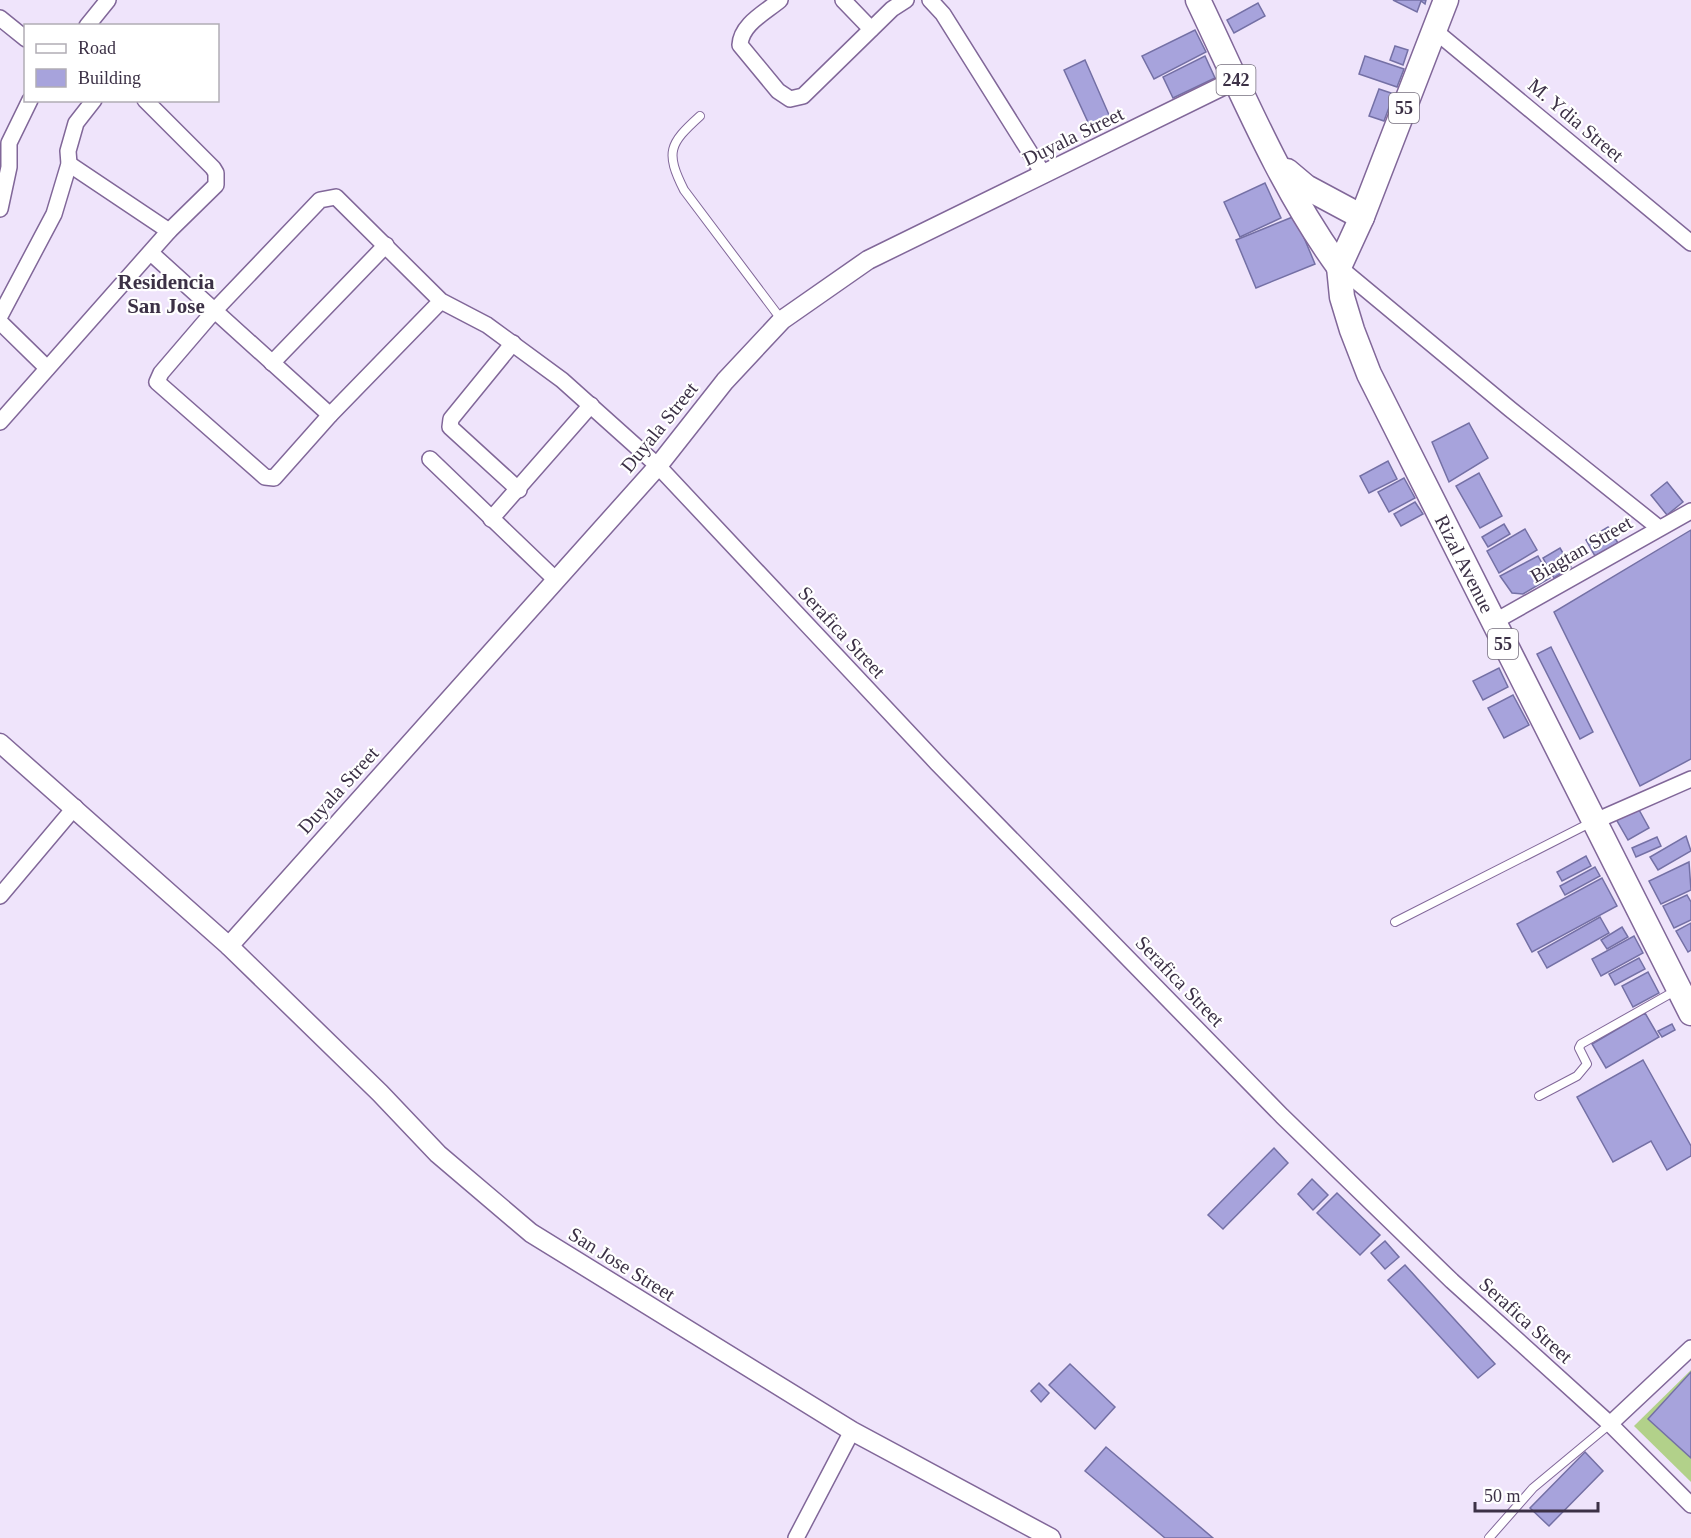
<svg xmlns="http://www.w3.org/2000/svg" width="1691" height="1538" font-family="Georgia,serif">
<rect width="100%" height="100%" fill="#efe4fb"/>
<!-- green -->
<polygon fill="#b2d18a" points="1691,1370 1691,1482 1634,1426"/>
<!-- building -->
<g fill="#a7a3dc" stroke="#7470a5" stroke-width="1.5">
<polygon points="1393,0 1426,0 1425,4 1421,1 1417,12"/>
<polygon points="1258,3 1265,16 1234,33 1227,20"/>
<polygon points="1195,30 1206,52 1154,79 1142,56"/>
<polygon points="1395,46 1408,50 1403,65 1390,60"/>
<polygon points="1205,56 1215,78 1173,98 1163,77"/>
<polygon points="1365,56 1404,69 1397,87 1359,74"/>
<polygon points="1085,60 1113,124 1093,133 1064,70"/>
<polygon points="1379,89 1394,94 1384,121 1369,116"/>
<polygon points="1265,183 1281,218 1240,237 1224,202"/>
<polygon points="1295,216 1315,264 1256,288 1236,240"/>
<polygon points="1469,423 1488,458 1449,482 1432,442"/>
<polygon points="1388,461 1397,479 1369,493 1360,476"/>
<polygon points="1479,473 1502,516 1480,528 1456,486"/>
<polygon points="1404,478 1415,498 1389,512 1378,492"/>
<polygon points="1667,482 1683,502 1667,515 1651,495"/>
<polygon points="1415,502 1423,514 1401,526 1394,514"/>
<polygon points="1504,524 1510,534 1488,547 1482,537"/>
<polygon points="1608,527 1618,543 1595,556 1586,540"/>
<polygon points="1525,529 1537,550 1499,573 1487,551"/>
<polygon points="1691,530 1691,759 1640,786 1554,612"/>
<polygon points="1560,548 1571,567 1554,578 1543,558"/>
<polygon points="1538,556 1550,578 1523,594 1512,593 1500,576"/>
<polygon points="1551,647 1593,732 1580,739 1537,654"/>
<polygon points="1499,668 1508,687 1483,700 1473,681"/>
<polygon points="1513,695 1529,725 1504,738 1488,708"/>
<polygon points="1638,808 1649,828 1628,840 1616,819"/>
<polygon points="1686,836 1691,851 1658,870 1650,857"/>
<polygon points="1657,837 1661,846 1636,857 1632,848"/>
<polygon points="1586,856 1591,866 1562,881 1557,872"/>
<polygon points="1689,862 1691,890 1661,904 1649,881"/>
<polygon points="1595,867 1600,876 1565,895 1560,886"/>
<polygon points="1602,878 1617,906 1532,952 1517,924"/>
<polygon points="1687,895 1691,902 1691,920 1674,928 1663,906"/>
<polygon points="1600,917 1609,933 1547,968 1538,952"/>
<polygon points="1691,923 1691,950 1688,952 1676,931"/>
<polygon points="1622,927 1628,937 1607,949 1601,940"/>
<polygon points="1634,936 1643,953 1601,976 1592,959"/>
<polygon points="1639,958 1645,969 1615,985 1609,974"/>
<polygon points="1648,972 1659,993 1633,1007 1622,986"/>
<polygon points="1645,1013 1659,1037 1606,1068 1592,1044"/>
<polygon points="1672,1024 1675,1030 1662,1037 1658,1031"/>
<polygon points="1643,1060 1691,1146 1691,1156 1667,1170 1651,1141 1613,1162 1577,1097"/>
<polygon points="1274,1148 1288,1163 1223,1229 1208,1215"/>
<polygon points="1312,1179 1328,1195 1313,1210 1298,1194"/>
<polygon points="1337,1193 1380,1235 1360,1255 1317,1213"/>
<polygon points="1385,1241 1399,1257 1385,1269 1371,1253"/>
<polygon points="1405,1265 1495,1364 1478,1378 1388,1280"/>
<polygon points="1070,1364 1115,1407 1095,1429 1049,1385"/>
<polygon points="1691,1372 1691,1458 1648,1419"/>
<polygon points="1039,1383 1049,1393 1041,1402 1031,1391"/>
<polygon points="1106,1447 1213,1538 1165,1538 1085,1471"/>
<polygon points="1585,1452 1603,1471 1549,1526 1530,1508"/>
</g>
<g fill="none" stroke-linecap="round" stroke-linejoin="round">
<defs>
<g id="service">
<path d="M700 116C669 144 665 152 684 190L781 319"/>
<polyline points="1395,922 1592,822"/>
<polyline points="1539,1096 1577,1076 1587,1064 1579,1048 1581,1044 1675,991"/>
<polyline points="1489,1538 1533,1488 1610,1424"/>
</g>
<g id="minor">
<path d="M780 0C766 12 741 24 740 45L778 91 790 99 803 96 892 9 906 0"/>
<polyline points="843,0 871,29"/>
<polyline points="930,0 943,14 1044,175"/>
<polyline points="0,18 26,39"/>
<polyline points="87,26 108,0"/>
<polyline points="1434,30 1691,243"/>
<polyline points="69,164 169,231"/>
<polyline points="0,209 9,167 9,143 30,100"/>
<polyline points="151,253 330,415"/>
<polyline points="1339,267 1510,409 1659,528"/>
<polyline points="441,301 330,415 274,478 265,477 157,382 161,373 215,310 320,200 336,197 441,301 487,325 562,380 658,466 937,763 1282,1116 1452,1281 1610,1424 1691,1505"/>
<polyline points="0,316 54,214 69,164 68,151 76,123 94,100"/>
<polyline points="0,322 47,368"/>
<polyline points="513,343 451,419 450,427 519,490"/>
<polyline points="272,363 386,245"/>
<polyline points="0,422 169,231 216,185 216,173 213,168 145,100"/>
<polyline points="430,459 556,580"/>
<polyline points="491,519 591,405"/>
<polyline points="1492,623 1691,511"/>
<polyline points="1593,822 1691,779"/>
<polyline points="0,896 75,807"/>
<polyline points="1610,1424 1691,1348"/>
<polyline points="796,1538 852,1431"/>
</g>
<g id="tertiary">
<polyline points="0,743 229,946 380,1093 438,1154 531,1233 852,1431 1051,1538"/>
<polyline points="229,946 658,466 725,381 782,320 868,260 1235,80"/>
</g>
<g id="primary">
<path d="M1198 0C1241 90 1280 186 1339 267"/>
<polyline points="1287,171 1306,187 1362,217"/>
</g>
<g id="trunk">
<path id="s1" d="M1446 0 1362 217 1339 267 1342 297 1352 330 1369 374 1691 1013"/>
</g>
</defs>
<!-- service casing -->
<use href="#service" stroke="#816799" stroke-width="10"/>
<!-- minor casing -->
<use href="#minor" stroke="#816799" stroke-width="18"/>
<!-- tertiary casing -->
<use href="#tertiary" stroke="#816799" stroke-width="21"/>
<!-- primary casing -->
<use href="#primary" stroke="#816799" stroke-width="27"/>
<!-- trunk casing -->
<use href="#trunk" stroke="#816799" stroke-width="27"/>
<!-- service -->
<use href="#service" stroke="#fff" stroke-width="8"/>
<!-- minor -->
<use href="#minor" stroke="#fff" stroke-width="15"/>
<!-- tertiary -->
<use href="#tertiary" stroke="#fff" stroke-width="18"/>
<!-- primary -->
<use href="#primary" stroke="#fff" stroke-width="24"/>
<!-- trunk -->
<use href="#trunk" stroke="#fff" stroke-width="24"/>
</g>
<g text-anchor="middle" stroke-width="4.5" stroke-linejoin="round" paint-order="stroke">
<!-- shield labels -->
<g fill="#fff" stroke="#766f7e" stroke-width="1.5">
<rect x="1216.5" y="65" width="39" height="30" rx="4.5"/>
<rect x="1389" y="93" width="30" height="30" rx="4.5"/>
<rect x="1488" y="629" width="30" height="30" rx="4.5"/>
</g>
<g font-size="18" font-weight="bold" fill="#3c3146">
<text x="1236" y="86">242</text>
<text x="1404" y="114">55</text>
<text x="1503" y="650">55</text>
</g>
<!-- street labels -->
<g font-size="20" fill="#3c3146" stroke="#fff">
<text transform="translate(1576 120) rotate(40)" y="7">M. Ydia Street</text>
<text transform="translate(1073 136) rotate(-26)" y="7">Duyala Street</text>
<text transform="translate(659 427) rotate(-51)" y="7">Duyala Street</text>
<text transform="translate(1581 549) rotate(-30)" y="7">Biagtan Street</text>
<text dy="7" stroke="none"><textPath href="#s1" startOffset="612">Rizal Avenue</textPath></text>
<text transform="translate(842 632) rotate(47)" y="7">Serafica Street</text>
<text transform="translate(338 790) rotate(-48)" y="7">Duyala Street</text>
<text transform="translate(1180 981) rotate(46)" y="7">Serafica Street</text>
<text transform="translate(622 1264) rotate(32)" y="7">San Jose Street</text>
<text transform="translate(1526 1320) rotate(42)" y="7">Serafica Street</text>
</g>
<!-- neighbourhood labels -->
<g font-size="21" font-weight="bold" fill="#3c3146" stroke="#fff">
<text x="166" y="289">Residencia<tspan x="166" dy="24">San Jose</tspan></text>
</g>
</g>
<!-- legend -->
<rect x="24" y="24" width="195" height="78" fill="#ffffff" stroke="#b1adb5" stroke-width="1.5"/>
<rect x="36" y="44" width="30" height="9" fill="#ffffff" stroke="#b1adb5" stroke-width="1.5"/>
<text x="78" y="54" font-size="18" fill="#3c3146">Road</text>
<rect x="36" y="69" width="30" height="18" fill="#a7a3dc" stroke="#b1adb5" stroke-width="1.5"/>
<text x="78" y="84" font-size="18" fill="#3c3146">Building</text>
<!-- scale -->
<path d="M1475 1502v9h123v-9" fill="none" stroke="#3c3146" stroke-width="3"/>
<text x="1484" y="1502" font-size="18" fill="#3c3146" stroke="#ffffff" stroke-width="4.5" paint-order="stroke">50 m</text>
</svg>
